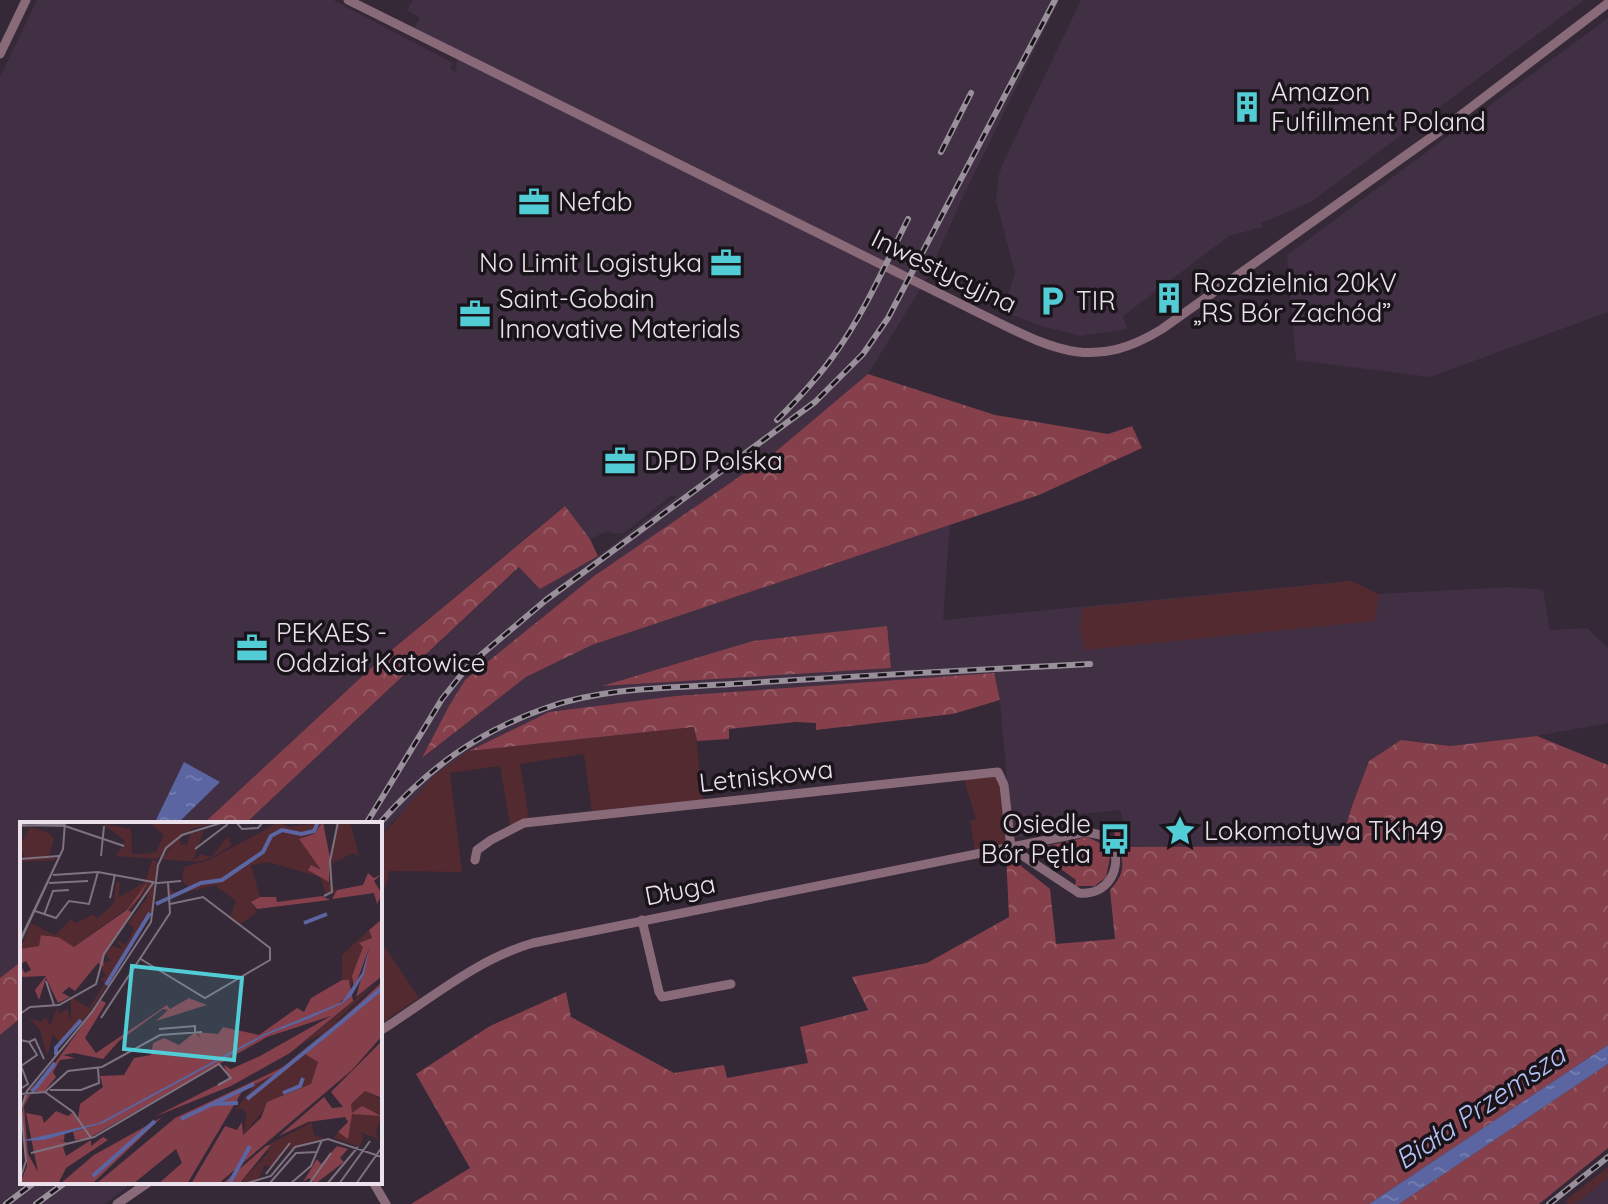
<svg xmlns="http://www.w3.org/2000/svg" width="1608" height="1204" font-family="Quicksand,sans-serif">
<defs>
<pattern id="forest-crowns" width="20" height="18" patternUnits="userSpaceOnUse" patternTransform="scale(2)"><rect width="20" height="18" fill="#85404b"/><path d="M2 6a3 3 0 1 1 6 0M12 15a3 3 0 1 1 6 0" fill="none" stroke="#965b65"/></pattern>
<pattern id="water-ripples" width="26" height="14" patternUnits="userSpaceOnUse" patternTransform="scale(2)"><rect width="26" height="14" fill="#5a65a1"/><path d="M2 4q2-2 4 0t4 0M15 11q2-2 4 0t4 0" fill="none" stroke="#727bae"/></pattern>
</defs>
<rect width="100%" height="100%" fill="#352837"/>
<!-- built -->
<g fill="#413043">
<polygon points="37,0 333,0 453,63 450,69 456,72 457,59 410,36 420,18 407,10 413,0 1059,0 960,203 927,278 868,374 774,453 594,576 465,680 449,706 424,757 526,677 592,645 950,525 943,620 1351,581 1379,594 1510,587 1543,590 1550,630 1587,628 1608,648 1608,723 1537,736 1450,746 1401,740 1369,761 1352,806 1341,846 1130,847 1120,810 1070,815 1070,829 1012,838 1000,700 993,673 549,712 469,751 392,822 380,838 380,824 245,824 520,567 540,588 598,556 677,496 671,496 624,533 614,534 608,531 590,539 564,506 382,658 203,824 22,824 22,961 0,978 0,77"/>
<polygon points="1081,0 1584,0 1311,202 1261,223 1262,227 1229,236 1123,316 1127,329 1081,336 1038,325 1003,311 1015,273 996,201 999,174 1003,163"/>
<polygon points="1608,18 1608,312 1430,377 1296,360 1287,255"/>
<polygon points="22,1017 22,1182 133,1182 105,1204 0,1204 0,1035"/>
<polygon points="1608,1178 1608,1204 1575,1204"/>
</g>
<!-- green -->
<g fill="#532a30">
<polygon points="1351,581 1379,594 1375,621 1085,650 1080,632 1082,608"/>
<polygon points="695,727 704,807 593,820 584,754 520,764 529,819 510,825 500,766 450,773 462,872 389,871 387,883 380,896 380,838 435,775 469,751"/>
<polygon points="995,776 1000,779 1007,844 975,850 970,821 976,819 964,780"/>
<polygon points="380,940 419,998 380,1024"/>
<polygon points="1608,1167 1608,1178 1575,1204 1568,1204 1565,1201"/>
</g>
<!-- forest -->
<g fill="url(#forest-crowns)">
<polygon points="868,374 995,415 1108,434 1132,426 1142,448 1039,495 592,645 526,677 422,758 449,706 465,680 594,576 774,453"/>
<polygon points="565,506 590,539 598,556 540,589 519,567 245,824 203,824 382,658"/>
<polygon points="887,626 891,668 602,686 753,641"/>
<polygon points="994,673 1000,700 953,714 816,730 816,723 796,722 729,729 729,739 697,741 694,727 469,751 549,712 676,696"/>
<path d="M1537 736 1608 765V1045L1369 1204H411L470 1168 416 1074 490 1026 566 992 571 1017 674 1073 724 1065 727 1078 808 1063 800 1027 868 1010 852 977 927 963 1009 917 1006 854 1050 889 1056 944 1115 939 1110 890C1132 866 1119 857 1114 832L1123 830 1130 847 1340 846 1352 806 1369 761 1401 740 1450 746Z"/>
<polygon points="1087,837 1104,845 1110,857 1106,877 1095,886 1075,886 1076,880 1039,853 1033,856 1029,850"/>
<polygon points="22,961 22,1017 0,1035 0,978"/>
<polygon points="1608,1064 1608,1148 1539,1204 1399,1204"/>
</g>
<!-- water -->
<g fill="url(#water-ripples)">
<polygon points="184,762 220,782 177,824 154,824"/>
<polygon points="1608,1045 1608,1064 1399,1204 1369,1204"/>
</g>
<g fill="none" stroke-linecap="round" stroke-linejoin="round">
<!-- street -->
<g stroke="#886a79" stroke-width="9">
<path d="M348 0 983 315C1051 348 1091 373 1162 329L1440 131 1608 3"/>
<polyline points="0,54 26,0"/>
<polyline points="475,860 477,850 491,840 524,823 998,772 1004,785 1011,848"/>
<polyline points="642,920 659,992 662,997 731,984"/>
<path d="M380 1031C429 1000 477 959 533 943L1086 832 1101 835 1113 845C1122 870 1107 896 1079 893L1011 848"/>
<polyline points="373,1182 386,1204"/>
<polyline points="117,1204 149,1182"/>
</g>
<defs>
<g id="rail">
<polyline points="941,152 971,93"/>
<path d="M777 420C797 400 817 379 834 355 864 314 885 265 908 219"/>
<polyline points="366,824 442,699 469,665 546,600 815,402 863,354 888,318 1055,0"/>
<path d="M379 824C427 769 477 732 546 708 604 687 671 688 732 684 851 676 970 670 1090 664"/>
<polyline points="6,1204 35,1182"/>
<polyline points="36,1204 66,1182"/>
<polyline points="1549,1204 1608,1157"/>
</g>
</defs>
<!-- rail casing -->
<use href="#rail" stroke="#9a909c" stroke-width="6"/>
<!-- rail -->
<use href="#rail" stroke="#19131a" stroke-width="3" stroke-dasharray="9" stroke-linecap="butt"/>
</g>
<!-- icons -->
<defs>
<symbol id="building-bare" viewBox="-9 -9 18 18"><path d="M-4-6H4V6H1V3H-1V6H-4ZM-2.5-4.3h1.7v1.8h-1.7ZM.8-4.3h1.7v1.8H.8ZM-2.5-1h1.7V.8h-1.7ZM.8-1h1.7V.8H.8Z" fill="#52ccd5" stroke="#19131a" stroke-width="2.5" paint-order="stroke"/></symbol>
<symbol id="office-bare" viewBox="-9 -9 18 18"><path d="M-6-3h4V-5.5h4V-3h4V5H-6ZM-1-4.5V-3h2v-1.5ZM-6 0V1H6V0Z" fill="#52ccd5" stroke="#19131a" stroke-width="2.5" paint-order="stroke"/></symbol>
<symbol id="parking-bare" viewBox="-9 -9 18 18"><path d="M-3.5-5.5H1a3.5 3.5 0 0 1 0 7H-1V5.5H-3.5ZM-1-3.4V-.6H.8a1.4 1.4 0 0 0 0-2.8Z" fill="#52ccd5" stroke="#19131a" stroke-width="2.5" paint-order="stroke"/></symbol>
<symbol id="sight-bare" viewBox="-9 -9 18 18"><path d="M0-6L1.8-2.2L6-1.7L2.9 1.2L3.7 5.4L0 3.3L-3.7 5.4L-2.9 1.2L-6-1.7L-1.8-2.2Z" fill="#52ccd5" stroke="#19131a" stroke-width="2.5" paint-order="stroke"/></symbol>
<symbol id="bus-bare" viewBox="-9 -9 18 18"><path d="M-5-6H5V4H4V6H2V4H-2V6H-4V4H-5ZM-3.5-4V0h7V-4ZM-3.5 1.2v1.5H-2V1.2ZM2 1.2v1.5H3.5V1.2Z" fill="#52ccd5" stroke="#19131a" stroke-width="2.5" paint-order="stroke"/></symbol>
</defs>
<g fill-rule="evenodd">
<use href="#building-bare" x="1225" y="85" width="44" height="44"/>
<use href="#office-bare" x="512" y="180" width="44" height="44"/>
<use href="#office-bare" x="704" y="241" width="44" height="44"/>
<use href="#building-bare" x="1147" y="276" width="44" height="44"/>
<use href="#parking-bare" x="1030" y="279" width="44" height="44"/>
<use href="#office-bare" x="453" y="292" width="44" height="44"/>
<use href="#office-bare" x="598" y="439" width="44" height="44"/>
<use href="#office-bare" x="230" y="626" width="44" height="44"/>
<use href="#sight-bare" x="1158" y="809" width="44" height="44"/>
<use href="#bus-bare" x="1093" y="817" width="44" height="44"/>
</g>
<g text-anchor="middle" stroke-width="7" stroke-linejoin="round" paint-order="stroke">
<!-- poi labels -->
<g font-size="26" fill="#eae1eb" stroke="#19131a" text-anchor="start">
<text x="1271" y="101">Amazon<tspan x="1271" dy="30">Fulfillment Poland</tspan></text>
<text x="558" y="211">Nefab</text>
<text x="702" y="272" text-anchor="end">No Limit Logistyka</text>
<text x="1193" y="292">Rozdzielnia 20kV<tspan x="1193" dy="30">„RS Bór Zachód”</tspan></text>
<text x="499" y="308">Saint-Gobain<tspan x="499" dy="30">Innovative Materials</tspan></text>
<text x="1076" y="310">TIR</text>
<text x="644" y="470">DPD Polska</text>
<text x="276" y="642">PEKAES -<tspan x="276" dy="30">Oddział Katowice</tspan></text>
<text x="1091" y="833" text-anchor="end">Osiedle<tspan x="1091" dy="30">Bór Pętla</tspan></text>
<text x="1204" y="840">Lokomotywa TKh49</text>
</g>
<!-- street labels -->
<g font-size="26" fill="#eae1eb" stroke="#19131a">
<text transform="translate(944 271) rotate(26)" y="9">Inwestycyjna</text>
<text transform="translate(766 776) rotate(-6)" y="9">Letniskowa</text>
<text transform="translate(680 890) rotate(-11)" y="9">Długa</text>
</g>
<!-- water labels -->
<g font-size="28" font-style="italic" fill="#b5c1f5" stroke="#19131a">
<text transform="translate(1480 1107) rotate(-34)" y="10">Biała Przemsza</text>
</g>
</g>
<!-- overview -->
<g transform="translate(20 822)">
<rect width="362" height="362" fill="#352837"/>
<path d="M129 0H199L172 7 137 37 96 34 105 19 83 2 111 7 112 32H123L136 30 144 13ZM259 0 269 5 303 0 294 12 279 17 318 72H306L300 55 248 40 231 43 240 75 231 80 237 90 221 102 210 95 216 79 195 63 149 75 151 65 153 71 168 66 162 58 164 45 189 38ZM317 0H330L339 34 333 31 311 42ZM10 5 29 11 34 17 29 34 37 38 0 40 5 36 0 24ZM184 8 173 39 181 32 191 35 208 14 212 23 193 35 178 40 141 37 160 15V22L167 23 170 12ZM132 38 137 39 134 89 70 190 41 223 33 212 27 234 20 208 9 196 21 200 26 195 30 204 37 186 39 191 47 187 51 200V175L69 186 85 161 80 157 86 154 78 141 92 139 85 132 92 124 103 127 96 118 106 123 110 116 114 106 108 101 127 76V66L109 90 106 87 54 125 35 113 51 97 56 101 74 92 77 97 94 81 96 60 100 61 98 76 125 60ZM349 108 353 116 332 154 331 171 329 158H322V133ZM362 155 310 205 347 175 338 188 285 231 298 240 291 262 243 289 223 313 227 292 221 286 215 289 234 263H227L266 242 303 211 282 222ZM345 269 362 278V292L346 287 342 289 362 294 356 309 359 323 356 316 338 310 344 314 340 325 314 316 318 310 326 314 331 282ZM292 300 294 313 303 316 269 328 272 322 251 345 245 343 238 358 219 362 246 333 251 324H246Z" fill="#532a30"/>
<path d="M303 0 310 36 309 60 288 48 291 43 301 48 279 17 294 12ZM348 51 354 56 362 52 354 59 362 72 357 82 354 71 312 77 317 68 343 63ZM128 59 120 74 108 88 113 91 83 133 84 144 78 141 55 169 49 165 42 171 50 175 38 181 26 156 19 178 15 168 26 154 0 155V143L5 151 11 148 6 139 0 142V128L21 113 38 115 54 125 108 87ZM302 74 310 78 237 87 231 80 240 75H256L257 80ZM362 97V154L336 175 350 124 334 167 332 154 343 125 339 121 352 116 349 108ZM322 158H329L331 171 317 183 332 173 333 179 270 231 211 264 134 295 209 257 204 243 211 247 240 234 311 194 247 215 69 316 55 318 53 310 72 304 45 309 44 319 37 317 48 321 43 325 46 334 71 318V324L83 315 88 318 46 346 38 362 0 361 7 344 2 291 5 273H10L4 284 8 332 18 350 6 291 22 294 24 301 36 289 48 294 53 290 58 296 60 282 83 265 80 254 104 253 114 236 131 233 133 221 144 216 159 223 175 210 181 217 177 210 198 212 203 205 239 213 277 186 284 190 291 176ZM362 160V214L332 248 198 362H171L205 304 217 308 222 300 223 313 241 296 247 280 291 262 298 240 285 232ZM169 176 187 183 136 199 148 188 143 187 99 219 83 237 54 231 43 233 55 236 40 238 33 250 36 255 23 271 9 268 24 256 81 178 86 181 65 216 76 231 147 183 150 187ZM362 219V276L345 269 331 282 332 291 342 284 362 294 332 292 328 317 318 310 328 300 325 295 288 300 259 314 304 275 312 286 323 285 311 270ZM264 245 257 251 223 268 167 362H138L162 341 156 327 113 362H76L155 296ZM142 295 72 362H40L74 333ZM251 323 219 362H202L246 324ZM317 324 328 327 320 336 324 340 295 362 289 356 283 360 297 337 301 342Z" fill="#85404b"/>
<path d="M11 101 33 112 37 115 21 113 19 124 0 127Z" fill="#532a30"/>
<path d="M349 127 344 152 332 173 323 181 290 196 246 213 83 301 24 318 0 319 79 301 244 212 322 180 342 151Z" fill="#5a65a1"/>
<path fill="none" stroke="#5a65a1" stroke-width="4" d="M136 82 181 61 202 58 243 30 251 14 262 8 281 12 294 9 298 0M284 101 307 92M86 163 130 91M324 198 362 166M36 233V226L61 198M12 270 35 241M263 271 280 264 283 256M227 277 324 198M193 282 218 281M161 297 234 262M73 354 135 299M209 362 230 324"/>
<path fill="none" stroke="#7d727f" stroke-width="2" d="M216 0 222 7 238 6 243 0M0 3 45 4M0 4 45 2M45 4 104 24M175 27 208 2M81 34 84 4M0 37 39 34M33 53 78 50 138 61 161 59M29 61 68 59M304 74 312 70 310 39 318 0M90 76 95 52M15 89 36 96 49 79 69 82 78 50M24 93 33 69 49 68M0 118 43 27 45 0M0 120 43 27 45 0M119 136 185 176 250 138V126L183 75 150 82M26 159 34 183M0 192 10 185 39 183 76 162 84 132 133 61M81 196 150 91 148 60M139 207 175 204V210M0 218 9 220 17 233 1 244M9 220 15 217 24 237M0 241 8 262 0 267M30 268H61L79 261 78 246M25 270 53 290 71 316M0 272 25 270 48 249 82 245 140 213 182 210M11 331 74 315 199 242 211 256 198 263M246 352 270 321M0 357 6 339 1 287 7 269 72 190 131 100 138 43 146 26 162 13 204 0M224 362 251 354 275 325 308 317 362 335M249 362 276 331 298 330M270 362 291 344 302 318M289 362 311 331M307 362 338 325M319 362 350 319M336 362 362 325"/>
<path fill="#52ccd5" fill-opacity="0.15" stroke="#52ccd5" stroke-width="4" d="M112 144 222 156 214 238 104 227Z"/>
<rect width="362" height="362" fill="none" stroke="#eae1eb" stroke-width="4"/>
</g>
</svg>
